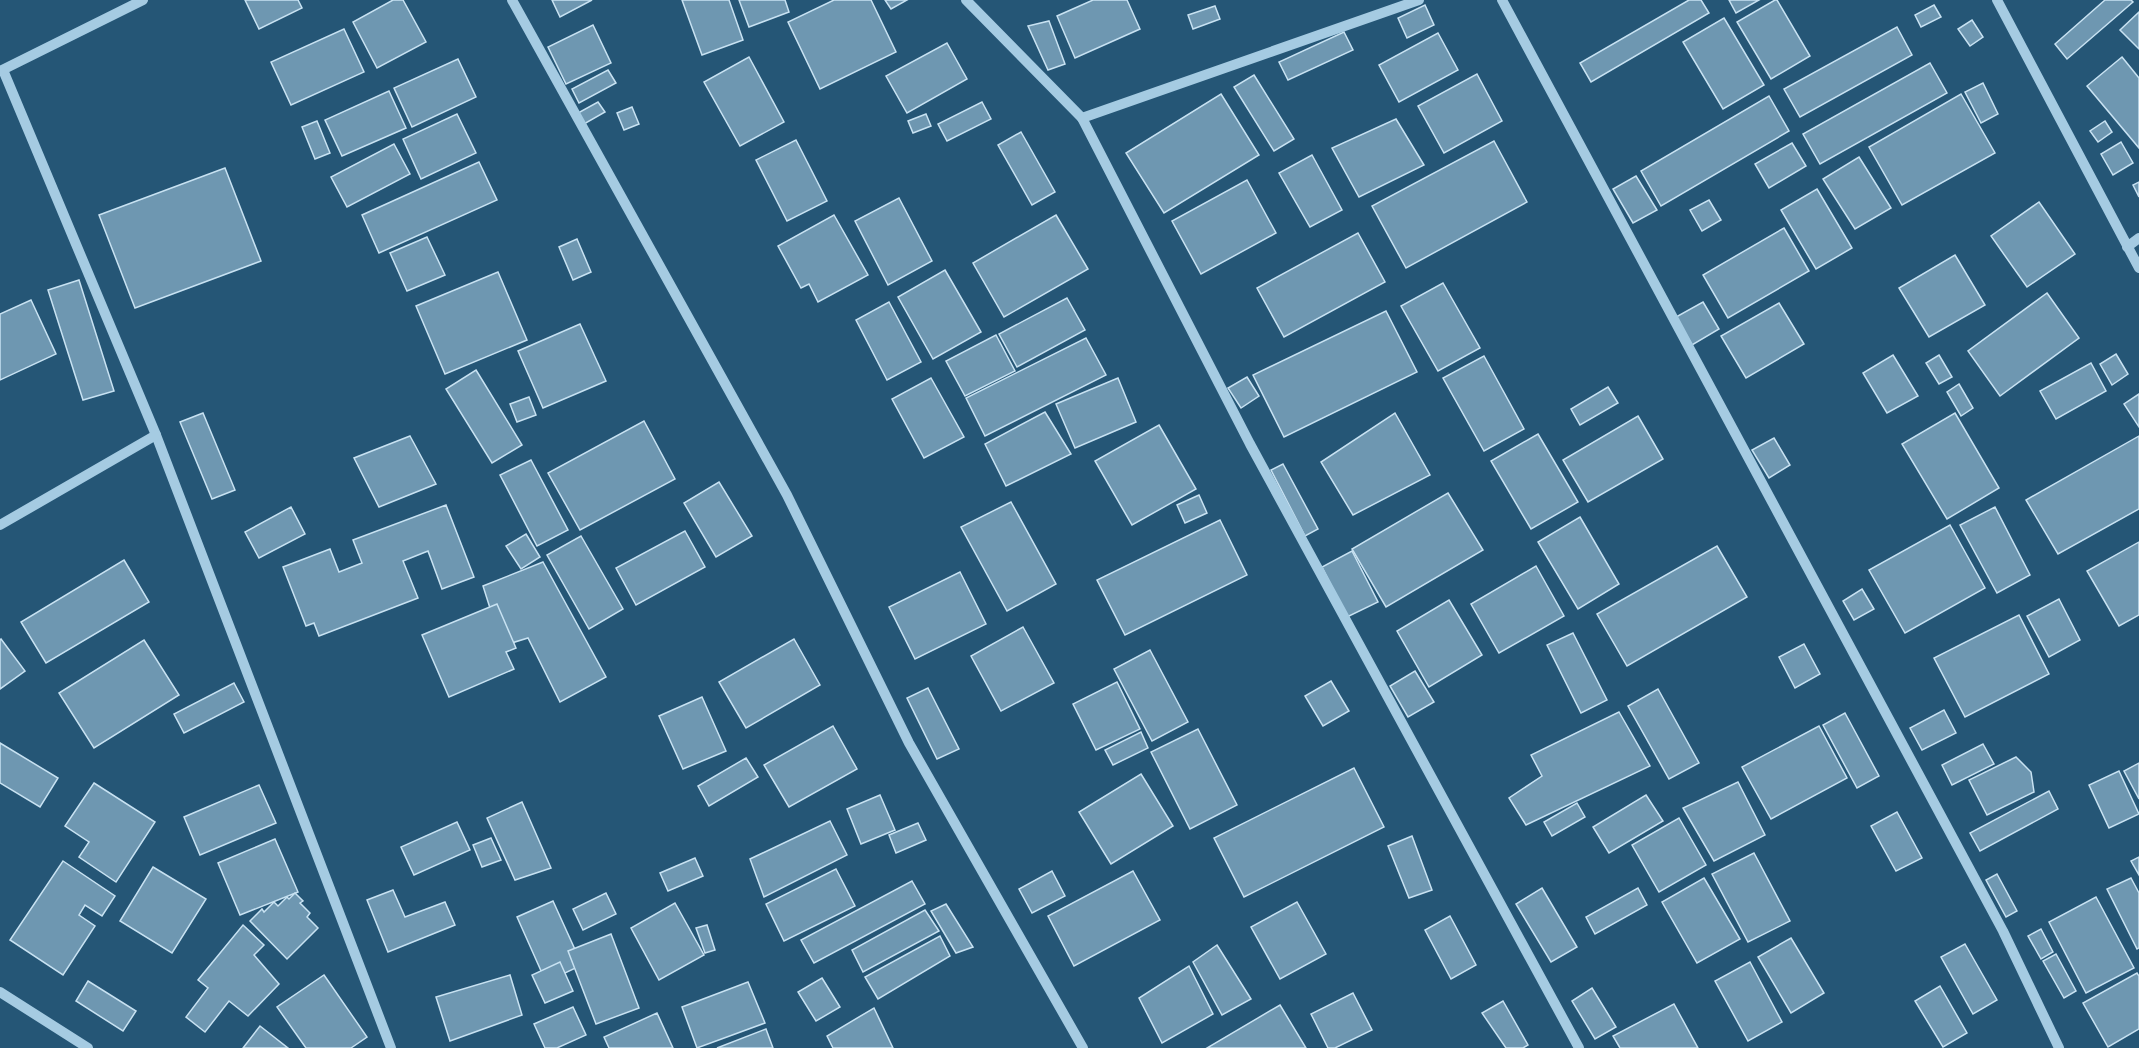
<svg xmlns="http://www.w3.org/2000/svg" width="2139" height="1048" font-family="'Golos Text',sans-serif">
<rect width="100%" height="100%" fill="#255676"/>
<!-- building -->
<g fill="#6e97b1" stroke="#c8e2f2" stroke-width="1.5">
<polygon points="245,0 298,0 302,8 259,29"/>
<polygon points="393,0 403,0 426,42 377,68 353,22"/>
<polygon points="552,0 592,0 560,17"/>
<polygon points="682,0 729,0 743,40 702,55"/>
<polygon points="739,0 785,0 789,12 749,27"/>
<polygon points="834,0 871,0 896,52 820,89 788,22"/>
<polygon points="885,0 907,0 891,9"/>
<polygon points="1093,0 1127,0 1140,29 1075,58 1057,16"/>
<polygon points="1689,0 1701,0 1709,13 1591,82 1580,63"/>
<polygon points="1729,0 1759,0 1736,13"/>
<polygon points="1775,0 1777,0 1810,56 1771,79 1737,22"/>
<polygon points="2105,0 2131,0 2133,2 2067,59 2055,44"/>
<polygon points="1425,5 1434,25 1407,38 1398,18"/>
<polygon points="1934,5 1941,17 1921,27 1915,15"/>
<polygon points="1215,6 1220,19 1193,29 1188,15"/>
<polygon points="2139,12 2139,49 2120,30"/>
<polygon points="1724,18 1764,85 1723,109 1683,42"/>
<polygon points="1972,20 1983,37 1970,46 1958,29"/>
<polygon points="1049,21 1065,64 1048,70 1028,26"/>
<polygon points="593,25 611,63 566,84 548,47"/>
<polygon points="1897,27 1912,55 1800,117 1784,89"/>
<polygon points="344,29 364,72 291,105 271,62"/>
<polygon points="1344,32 1353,50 1288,80 1279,62"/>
<polygon points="1438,33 1458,70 1399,102 1379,65"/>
<polygon points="947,43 967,79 907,113 886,76"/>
<polygon points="749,57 784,122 740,146 704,82"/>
<polygon points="2122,57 2139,78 2139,148 2087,86"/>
<polygon points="458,59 476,97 412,127 394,88"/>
<polygon points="1930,63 1947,93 1820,164 1803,134"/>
<polygon points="608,70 616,83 579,103 572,89"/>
<polygon points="1477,74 1502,121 1444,153 1418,106"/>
<polygon points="1254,75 1294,139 1274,151 1234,87"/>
<polygon points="1983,83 1998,114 1981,123 1965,92"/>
<polygon points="389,91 406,128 342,156 325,120"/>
<polygon points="1221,94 1259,155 1164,213 1126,153"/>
<polygon points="1961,94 1995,153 1902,205 1869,147"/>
<polygon points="1769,96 1789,131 1661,206 1641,171"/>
<polygon points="598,102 605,112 584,124 578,113"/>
<polygon points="982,102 991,119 947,141 938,124"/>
<polygon points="632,107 639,124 624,130 617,113"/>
<polygon points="457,114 476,153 421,179 403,139"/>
<polygon points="926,114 931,126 913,133 908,121"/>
<polygon points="1396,119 1424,165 1359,197 1332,148"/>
<polygon points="317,121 330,153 315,159 302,127"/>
<polygon points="2105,121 2112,132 2098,142 2090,131"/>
<polygon points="1021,132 1055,192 1032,205 998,145"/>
<polygon points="796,140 827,201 787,221 756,160"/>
<polygon points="1494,141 1527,202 1406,268 1372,206"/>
<polygon points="2121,142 2133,163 2113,175 2101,154"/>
<polygon points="1792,143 1806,166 1769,188 1755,164"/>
<polygon points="394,144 410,174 347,207 331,177"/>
<polygon points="1312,155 1342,210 1310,227 1279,173"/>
<polygon points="1859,157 1891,208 1855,229 1823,179"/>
<polygon points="479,162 497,200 379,253 362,215"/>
<polygon points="225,168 261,261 135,308 99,215"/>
<polygon points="1636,176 1657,210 1633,223 1613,189"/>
<polygon points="1247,180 1276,233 1201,274 1172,221"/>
<polygon points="2139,182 2139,197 2133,185"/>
<polygon points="1817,189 1852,248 1816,269 1781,210"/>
<polygon points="899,198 932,261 888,285 855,221"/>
<polygon points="1709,200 1721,220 1702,231 1690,210"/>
<polygon points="2039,202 2075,254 2027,287 1991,236"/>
<polygon points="834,215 868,275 818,302 809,284 801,288 778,246"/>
<polygon points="1056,215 1088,269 1004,317 973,263"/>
<polygon points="1784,228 1809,271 1728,318 1703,275"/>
<polygon points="1358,233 1385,282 1284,337 1257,288"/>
<polygon points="427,237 445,275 407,291 390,253"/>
<polygon points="577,239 591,272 573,280 559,247"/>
<polygon points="1955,255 1985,305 1929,337 1899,288"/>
<polygon points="945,270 981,332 933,359 898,297"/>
<polygon points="498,272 527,340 445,374 416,306"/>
<polygon points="79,280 114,391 83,400 48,290"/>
<polygon points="1443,283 1480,348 1438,371 1401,306"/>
<polygon points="2047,293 2079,338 2000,396 1968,351"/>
<polygon points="1067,298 1085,330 1017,367 999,334"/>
<polygon points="31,300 56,354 0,380 0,314"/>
<polygon points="889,302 921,362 887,380 856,320"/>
<polygon points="1703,302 1719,329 1692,345 1676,317"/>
<polygon points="1779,303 1804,344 1746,378 1721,336"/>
<polygon points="1386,311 1417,372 1284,437 1253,375"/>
<polygon points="580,324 606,381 543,408 518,351"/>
<polygon points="996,335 1015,371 965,396 946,361"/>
<polygon points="1086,338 1106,375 985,436 966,398"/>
<polygon points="2116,354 2128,374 2112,385 2100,364"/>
<polygon points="1893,355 1918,396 1887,413 1863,373"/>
<polygon points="1939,355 1952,377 1939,384 1926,363"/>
<polygon points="1484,356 1524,429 1484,451 1443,378"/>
<polygon points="2091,363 2106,391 2056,419 2040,391"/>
<polygon points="476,370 522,445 492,463 446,389"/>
<polygon points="1247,377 1259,396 1241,408 1228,388"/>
<polygon points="931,378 964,437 924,458 892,399"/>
<polygon points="1118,378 1136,422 1075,448 1056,404"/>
<polygon points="1959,384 1973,408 1961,416 1947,392"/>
<polygon points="1608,387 1618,403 1580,425 1571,409"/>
<polygon points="2139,394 2139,427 2124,404"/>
<polygon points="529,397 536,415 517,422 510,404"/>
<polygon points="1045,412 1071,454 1006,486 985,444"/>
<polygon points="203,413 235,490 212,499 180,422"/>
<polygon points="1395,413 1430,475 1353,515 1321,462"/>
<polygon points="1955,413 1999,488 1947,519 1902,444"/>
<polygon points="1638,416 1663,459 1588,502 1563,460"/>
<polygon points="644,421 675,479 580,530 548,473"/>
<polygon points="1159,425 1196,489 1132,525 1095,461"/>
<polygon points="1538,434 1578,502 1531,529 1491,461"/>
<polygon points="410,436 436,484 379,507 354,458"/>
<polygon points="2139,436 2139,509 2058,554 2026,500"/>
<polygon points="1774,438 1790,465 1769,478 1752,450"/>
<polygon points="531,460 568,530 537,546 500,475"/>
<polygon points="1283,464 1318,529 1305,536 1271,470"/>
<polygon points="719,482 752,536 716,557 684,503"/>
<polygon points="1448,493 1483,550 1386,607 1352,549"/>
<polygon points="1199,495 1207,513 1185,523 1177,505"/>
<polygon points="1011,502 1056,584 1007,611 961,527"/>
<polygon points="446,505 474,577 442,589 428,551 403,561 418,598 319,636 314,623 306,626 283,567 330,549 339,572 362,563 353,540"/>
<polygon points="291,507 305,534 259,558 245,532"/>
<polygon points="1995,507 2030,575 1997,593 1960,525"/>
<polygon points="1580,517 1619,584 1578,609 1538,542"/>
<polygon points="1220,520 1247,575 1125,635 1097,580"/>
<polygon points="1950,525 1985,588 1905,633 1869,570"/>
<polygon points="685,531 705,567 636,605 616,568"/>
<polygon points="526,534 540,557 521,569 506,546"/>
<polygon points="581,536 623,609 589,629 547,555"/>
<polygon points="2139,542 2139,615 2119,626 2087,571"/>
<polygon points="1717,546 1747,597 1627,666 1597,614"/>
<polygon points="1352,551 1378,602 1347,617 1322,567"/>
<polygon points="124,560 149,602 46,663 21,622"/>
<polygon points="543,562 606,677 560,702 528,638 502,646 483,586"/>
<polygon points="1536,566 1564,616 1499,653 1471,604"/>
<polygon points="960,572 986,624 915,659 889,607"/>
<polygon points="1862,589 1874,609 1854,620 1843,601"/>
<polygon points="2059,599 2080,640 2049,657 2027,616"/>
<polygon points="1449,600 1482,655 1429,687 1397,631"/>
<polygon points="497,604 516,648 506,652 514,669 449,697 422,635"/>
<polygon points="2019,615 2049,674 1965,717 1934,658"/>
<polygon points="1023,627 1054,683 1001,711 971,656"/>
<polygon points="1573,633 1607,700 1581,713 1547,645"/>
<polygon points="1,639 25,671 0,689 0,640"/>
<polygon points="794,639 820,685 746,728 719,682"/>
<polygon points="144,640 179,695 94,748 59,693"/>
<polygon points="1804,644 1820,674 1795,688 1779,657"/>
<polygon points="1150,650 1188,722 1152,741 1114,669"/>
<polygon points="1415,671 1434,702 1408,717 1390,686"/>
<polygon points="1331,681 1349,711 1323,726 1305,696"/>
<polygon points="1117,682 1140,729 1096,750 1073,704"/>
<polygon points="234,683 244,702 184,733 174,714"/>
<polygon points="928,688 959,749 937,759 907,698"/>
<polygon points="1658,689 1699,763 1669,779 1628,706"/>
<polygon points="702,697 726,751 683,769 659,716"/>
<polygon points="1944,710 1956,733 1922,750 1910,728"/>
<polygon points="1619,712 1650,766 1526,825 1509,798 1542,776 1531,755"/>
<polygon points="1845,713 1879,776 1857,788 1823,725"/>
<polygon points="833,726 857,769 789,807 764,765"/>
<polygon points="1819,726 1847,778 1771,819 1742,767"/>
<polygon points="1198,729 1237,805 1190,829 1151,752"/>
<polygon points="1141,732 1148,748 1113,765 1105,750"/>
<polygon points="0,743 58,778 40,807 0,783"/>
<polygon points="1983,744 1994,764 1952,785 1942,765"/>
<polygon points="2016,757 2031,772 2034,792 1987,815 1969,780"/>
<polygon points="746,758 758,777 709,806 698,786"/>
<polygon points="2139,763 2139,799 2124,771"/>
<polygon points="1354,768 1384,827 1244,897 1214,838"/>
<polygon points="2119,771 2139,814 2109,828 2089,785"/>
<polygon points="1141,774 1173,826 1111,864 1079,812"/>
<polygon points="1738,782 1765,835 1714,861 1683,808"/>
<polygon points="94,783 155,822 116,882 79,857 89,842 65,826"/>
<polygon points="259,785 276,823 200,855 184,817"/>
<polygon points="2049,791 2058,809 1980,851 1970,833"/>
<polygon points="880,795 895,830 861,844 847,809"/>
<polygon points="1646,795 1663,821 1609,853 1593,827"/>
<polygon points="522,802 551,868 515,880 487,818"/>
<polygon points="1577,803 1585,817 1552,836 1544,822"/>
<polygon points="1897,812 1922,858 1896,871 1871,826"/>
<polygon points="1679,818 1706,865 1659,892 1632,845"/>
<polygon points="830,821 847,855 764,897 750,859"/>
<polygon points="457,822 470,850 414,875 401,847"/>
<polygon points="918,823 926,840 896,853 889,835"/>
<polygon points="1412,836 1432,890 1409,898 1388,846"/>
<polygon points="491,838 501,860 482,867 473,845"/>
<polygon points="275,839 298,892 240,915 218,863"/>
<polygon points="1754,853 1790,921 1748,942 1712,874"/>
<polygon points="2139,857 2139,875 2131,861"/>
<polygon points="695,858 703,876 668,891 660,873"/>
<polygon points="63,861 115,896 102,916 85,905 79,915 95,926 63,975 10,940"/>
<polygon points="153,867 206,899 172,953 120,921"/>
<polygon points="836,869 855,906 784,941 766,904"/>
<polygon points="1052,871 1065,896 1032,913 1019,889"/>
<polygon points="1133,871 1160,920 1074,966 1048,916"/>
<polygon points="1997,874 2017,911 2006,917 1986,880"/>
<polygon points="1704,878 1740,939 1697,963 1662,902"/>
<polygon points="2131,878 2139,893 2139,948 2137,949 2107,889"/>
<polygon points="912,881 925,904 814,963 801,940"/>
<polygon points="1542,888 1577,947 1551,962 1516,904"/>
<polygon points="1638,888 1647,905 1595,934 1586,917"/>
<polygon points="393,890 405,917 445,902 455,925 388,952 367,900"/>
<polygon points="295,893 303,901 300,903 310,913 307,917 318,928 287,959 250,921 262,909 264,912 274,902 278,906 287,897 289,899"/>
<polygon points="606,893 616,914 583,930 573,909"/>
<polygon points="2096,897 2134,968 2086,993 2049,922"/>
<polygon points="553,901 582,965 546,982 517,917"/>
<polygon points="1297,902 1326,954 1280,979 1251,927"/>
<polygon points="675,903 704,955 659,980 631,928"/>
<polygon points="946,904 973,947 956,953 931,911"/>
<polygon points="925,910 939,931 863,972 852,950"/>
<polygon points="1450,916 1476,965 1451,979 1425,930"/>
<polygon points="243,925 264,945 254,955 279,984 248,1016 229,1001 205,1032 186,1017 208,988 198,980"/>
<polygon points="707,925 715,950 705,953 696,928"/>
<polygon points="2041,929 2053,952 2041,959 2028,936"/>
<polygon points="611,934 639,1008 596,1024 568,951"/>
<polygon points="940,936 950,956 878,999 865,977"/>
<polygon points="1791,938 1824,993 1791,1013 1758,957"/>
<polygon points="1965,944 1997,1000 1973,1014 1941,957"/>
<polygon points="1217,945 1251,999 1222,1015 1193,962"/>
<polygon points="2056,954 2076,991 2064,998 2043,961"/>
<polygon points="560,962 573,991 545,1003 532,975"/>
<polygon points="1750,962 1782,1022 1748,1041 1715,981"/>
<polygon points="1189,966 1213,1014 1162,1043 1139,998"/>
<polygon points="2137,973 2139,976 2139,1029 2108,1047 2083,1003"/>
<polygon points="324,975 367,1037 351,1048 306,1048 277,1007"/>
<polygon points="510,975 522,1015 450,1041 436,997"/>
<polygon points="822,978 840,1007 816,1021 798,992"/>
<polygon points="88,981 136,1011 123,1031 76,1001"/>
<polygon points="748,982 765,1023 697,1048 682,1007"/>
<polygon points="1940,986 1967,1033 1943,1047 1915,1001"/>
<polygon points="1592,988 1616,1027 1595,1039 1572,1001"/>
<polygon points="1353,993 1372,1030 1335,1048 1328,1048 1311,1014"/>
<polygon points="1503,1001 1528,1045 1523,1048 1506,1048 1482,1013"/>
<polygon points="1674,1004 1698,1048 1620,1048 1613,1036"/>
<polygon points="1280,1005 1306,1048 1207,1048"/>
<polygon points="573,1007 586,1035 557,1048 545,1048 534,1024"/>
<polygon points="874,1008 893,1048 833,1048 827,1036"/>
<polygon points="657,1013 673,1048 609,1048 604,1037"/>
<polygon points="260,1026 288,1048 243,1048"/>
<polygon points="766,1029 773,1048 717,1048"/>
</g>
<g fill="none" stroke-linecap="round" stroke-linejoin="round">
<!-- minor -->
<g stroke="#a5cbe2" stroke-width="10">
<polyline points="512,0 787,495 909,743 1083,1048"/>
<polyline points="966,0 1082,118 1250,444 1579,1048"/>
<polyline points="1502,0 2003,931 2059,1048"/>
<polyline points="1997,0 2139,268"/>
<polyline points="3,70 156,435 391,1048"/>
<polyline points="0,71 143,0"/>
<polyline points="1082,118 1419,0"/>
<polyline points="2127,247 2139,238"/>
<polyline points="0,525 156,435"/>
<polyline points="0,992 88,1048"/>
</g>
</g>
</svg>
